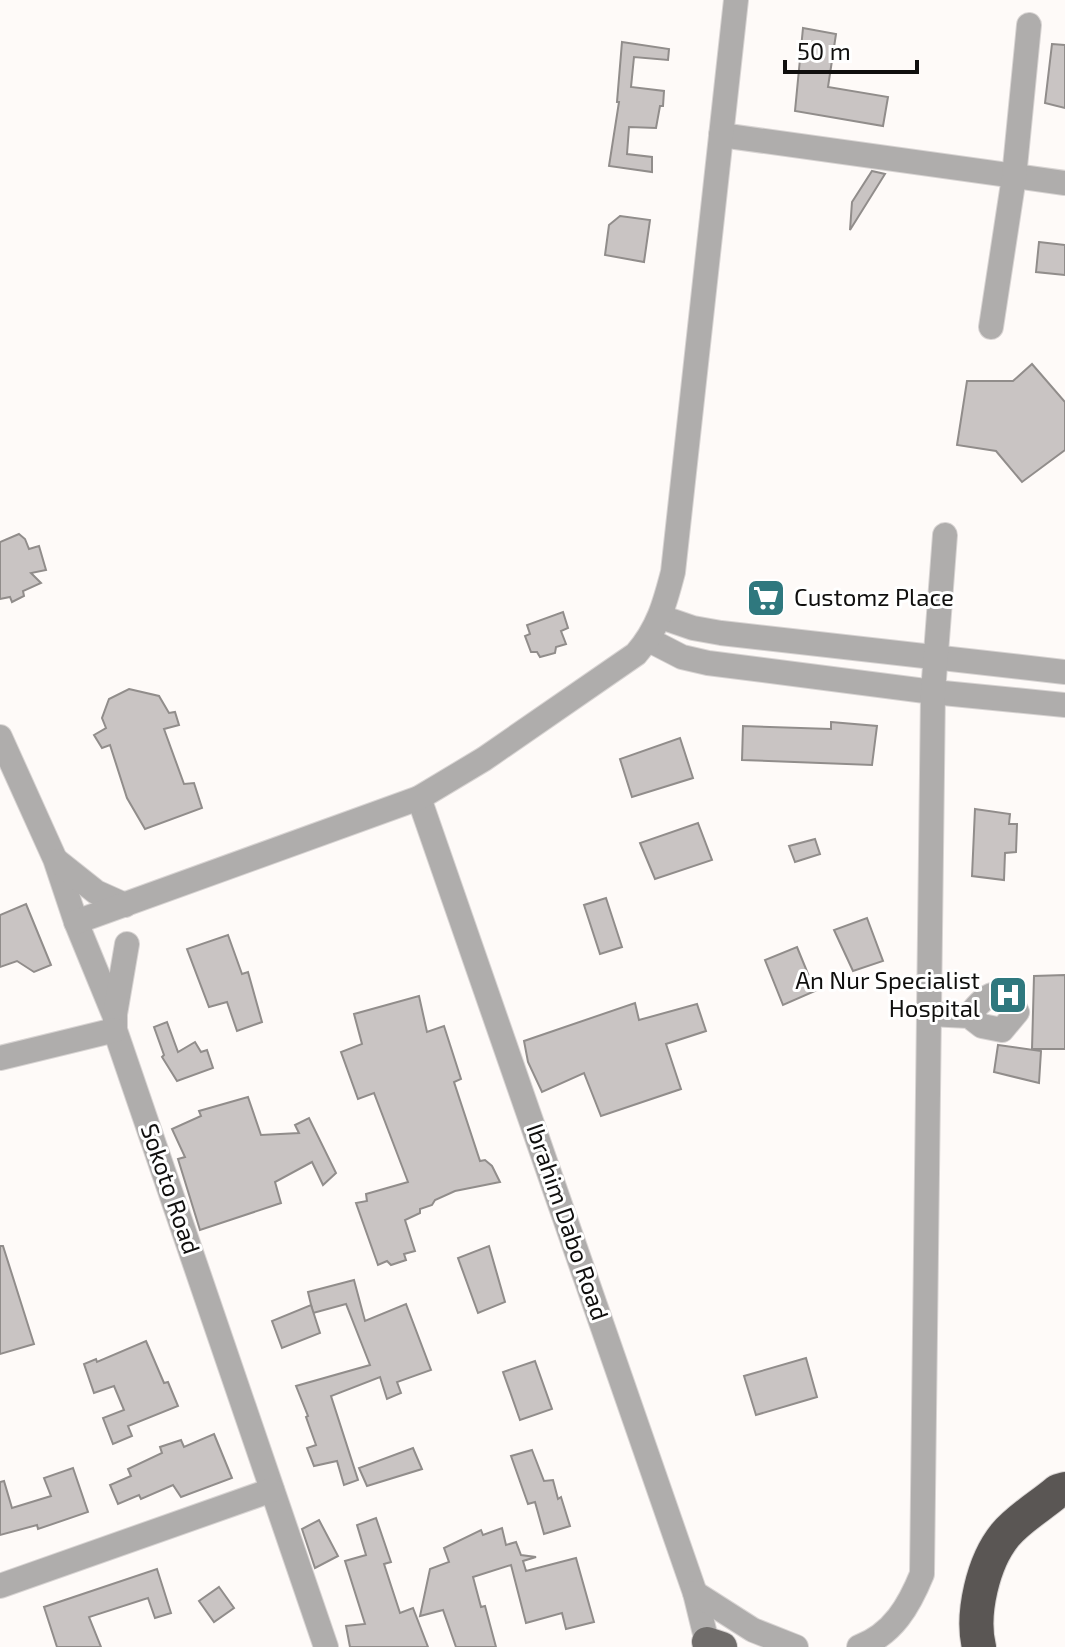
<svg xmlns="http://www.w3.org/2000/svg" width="1065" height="1647" font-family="'Exo 2',sans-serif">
<rect width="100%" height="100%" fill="#fefaf8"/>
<!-- building -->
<g fill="#c9c4c3" stroke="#918d8b" stroke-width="2">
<polygon points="803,28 836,34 828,87 888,97 883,126 795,111"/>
<polygon points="622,42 669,49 668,60 634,57 631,87 664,91 663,106 660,106 656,128 629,127 627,154 652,157 652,172 609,166 619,102 617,102"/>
<polygon points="1052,44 1065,45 1065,108 1045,103"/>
<polygon points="872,171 885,174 850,230 852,202"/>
<polygon points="620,216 650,220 644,262 605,255 609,225"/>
<polygon points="1039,242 1065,245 1065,275 1036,272"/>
<polygon points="1032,364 1065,402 1065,450 1022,482 996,451 957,445 967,381 1013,381"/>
<polygon points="19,534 25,539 29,549 39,546 46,570 31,573 41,583 23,591 24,596 12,602 10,597 0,599 0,542"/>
<polygon points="563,612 568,628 561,631 566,644 556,647 555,653 540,657 537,652 531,652 525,636 530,634 527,625"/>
<polygon points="129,689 159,696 169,713 175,712 179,725 164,729 184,784 194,783 202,808 145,829 127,798 110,745 102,748 94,735 106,728 102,718 109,699"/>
<polygon points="831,722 877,726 872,765 742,760 743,726 831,729"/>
<polygon points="680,738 693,778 632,797 620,759"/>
<polygon points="975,809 1010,814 1009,824 1017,824 1016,852 1005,853 1004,880 972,876"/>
<polygon points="698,823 712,860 655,879 640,843"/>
<polygon points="815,839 820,854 795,862 789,846"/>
<polygon points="606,898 622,947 600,954 584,905"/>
<polygon points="26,904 51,965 34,972 17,961 0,967 0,915"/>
<polygon points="867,918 883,961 853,971 834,930"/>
<polygon points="228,935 242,974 248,972 262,1022 237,1031 227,1002 209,1007 187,949"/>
<polygon points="797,947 815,991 783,1005 765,960"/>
<polygon points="1065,975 1065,1049 1032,1049 1034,976"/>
<polygon points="419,996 427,1032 444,1026 461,1079 454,1082 480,1161 485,1160 492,1166 500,1182 455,1191 435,1200 432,1205 420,1209 420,1213 405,1220 415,1251 404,1254 406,1260 391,1265 387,1261 378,1265 356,1203 367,1201 366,1194 408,1182 374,1093 358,1099 341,1052 362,1044 354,1014"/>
<polygon points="635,1003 639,1020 697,1004 706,1031 666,1044 681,1089 601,1116 584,1073 542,1092 528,1062 524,1041"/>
<polygon points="167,1022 178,1052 195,1042 201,1052 207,1050 213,1068 177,1081 162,1057 164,1055 154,1027"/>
<polygon points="998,1045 1041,1051 1039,1083 994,1072"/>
<polygon points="248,1097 261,1135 299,1133 295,1125 309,1118 336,1173 323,1185 312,1162 275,1182 281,1203 200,1230 178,1159 185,1157 172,1129 201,1116 199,1111"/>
<polygon points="0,1246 3,1246 34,1344 0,1354"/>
<polygon points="489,1246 505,1302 478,1313 458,1258"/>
<polygon points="354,1280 365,1321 406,1304 431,1370 397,1382 401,1393 387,1399 380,1377 331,1396 358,1480 344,1485 337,1461 314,1466 307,1448 316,1445 306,1417 308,1416 296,1386 370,1365 346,1304 313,1313 308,1292"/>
<polygon points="311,1305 320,1333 282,1348 272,1321"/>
<polygon points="146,1341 164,1383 168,1382 178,1406 128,1426 132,1436 113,1444 103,1418 124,1410 114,1386 94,1393 84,1364 96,1359 97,1362"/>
<polygon points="806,1358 817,1397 756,1415 744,1376"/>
<polygon points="535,1361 552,1409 520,1420 503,1372"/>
<polygon points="214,1434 232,1478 181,1497 173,1485 141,1499 139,1495 118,1504 110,1485 131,1476 128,1469 162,1453 160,1447 181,1440 184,1447"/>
<polygon points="413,1448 422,1469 367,1486 359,1468"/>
<polygon points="532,1450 544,1481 553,1480 558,1499 561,1497 570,1526 544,1534 535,1502 528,1504 511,1456"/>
<polygon points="73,1468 88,1512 38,1529 37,1525 0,1535 0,1482 4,1481 12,1508 51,1496 44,1478"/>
<polygon points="376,1518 391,1562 384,1564 400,1613 413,1608 428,1647 350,1647 346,1626 365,1624 345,1561 366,1555 357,1525"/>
<polygon points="319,1520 338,1556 315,1568 302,1529"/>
<polygon points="502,1528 506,1545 516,1542 521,1555 536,1557 523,1561 526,1571 576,1558 594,1622 566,1629 562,1613 526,1623 511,1565 473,1577 481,1607 485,1606 496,1647 456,1647 443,1610 420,1616 430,1569 449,1562 444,1548 481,1530 483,1535"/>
<polygon points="157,1569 171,1613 155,1618 148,1598 89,1617 101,1647 57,1647 44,1607"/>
<polygon points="219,1587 234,1608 214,1622 199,1601"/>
</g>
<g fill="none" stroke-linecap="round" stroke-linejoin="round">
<defs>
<g id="minor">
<polyline points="721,135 1065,183"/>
<polyline points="991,327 1014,177 1029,25"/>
<polyline points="661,617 693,628 721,633 1065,672"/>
<polyline points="649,640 682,657 708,663 933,692 1065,705"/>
<polyline points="0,737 55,859 76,922 115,1017 115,1030 326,1647"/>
<polyline points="419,798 695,1593 707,1642"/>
<polyline points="57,861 96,892 125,905"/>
<path d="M76 922 419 798 484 759 636 654C658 629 665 603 673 572L736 0"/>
<polyline points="115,1014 127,944"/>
<path d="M929 1014 969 1016 982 1026 1002 1030 1017 1012C1003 981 984 995 969 1016"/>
<polyline points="0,1058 115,1030"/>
<polyline points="0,1586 272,1490"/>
<polyline points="695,1593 753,1630 796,1647"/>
<path d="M859 1647C893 1634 909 1606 922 1574L933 692 945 535"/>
</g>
<polyline id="major" points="707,1642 722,1647"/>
<path id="highway" d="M979 1647C971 1614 983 1562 1005 1535 1019 1518 1042 1505 1058 1491L1065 1489"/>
</defs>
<!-- minor casing -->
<use href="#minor" stroke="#d8d4d3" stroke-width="26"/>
<!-- major casing -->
<use href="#major" stroke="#d8d4d3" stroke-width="32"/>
<!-- highway casing -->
<use href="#highway" stroke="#d8d4d3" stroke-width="36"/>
<!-- minor -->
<use href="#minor" stroke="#afadac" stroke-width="24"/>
<!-- major -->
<use href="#major" stroke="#706d6b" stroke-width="30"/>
<!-- highway -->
<use href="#highway" stroke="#5a5654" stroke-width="34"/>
</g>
<!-- icons -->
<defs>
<symbol id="supermarket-square" viewBox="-11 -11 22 22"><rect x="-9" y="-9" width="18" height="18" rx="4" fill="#2f787e" stroke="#fff"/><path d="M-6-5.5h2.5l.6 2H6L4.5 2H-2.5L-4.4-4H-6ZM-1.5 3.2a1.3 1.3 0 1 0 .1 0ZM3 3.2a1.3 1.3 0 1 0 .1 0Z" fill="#fff"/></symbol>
<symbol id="hospital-square" viewBox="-11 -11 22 22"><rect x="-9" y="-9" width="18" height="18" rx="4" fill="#2f787e" stroke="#fff"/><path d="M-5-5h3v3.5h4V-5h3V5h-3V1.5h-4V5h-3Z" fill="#fff"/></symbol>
</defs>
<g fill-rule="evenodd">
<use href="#supermarket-square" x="744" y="576" width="44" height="44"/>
<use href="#hospital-square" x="986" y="973" width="44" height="44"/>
</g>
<g text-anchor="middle" stroke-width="6" stroke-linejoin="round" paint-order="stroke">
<!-- poi labels -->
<g font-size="24" fill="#100f0e" stroke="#fff" text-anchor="start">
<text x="794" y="606">Customz Place</text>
<text x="980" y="989" text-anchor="end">An Nur Specialist<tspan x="980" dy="28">Hospital</tspan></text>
</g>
<!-- street labels -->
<g font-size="24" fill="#100f0e" stroke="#fff">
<text transform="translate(170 1189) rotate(71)" y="8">Sokoto Road</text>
<text transform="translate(567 1222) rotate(71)" y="8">Ibrahim Dabo Road</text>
</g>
</g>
<!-- scale -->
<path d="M785 60v12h132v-12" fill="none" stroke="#100f0e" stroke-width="4"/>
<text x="797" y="60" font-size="24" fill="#100f0e" stroke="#ffffff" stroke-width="6" paint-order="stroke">50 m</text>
</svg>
